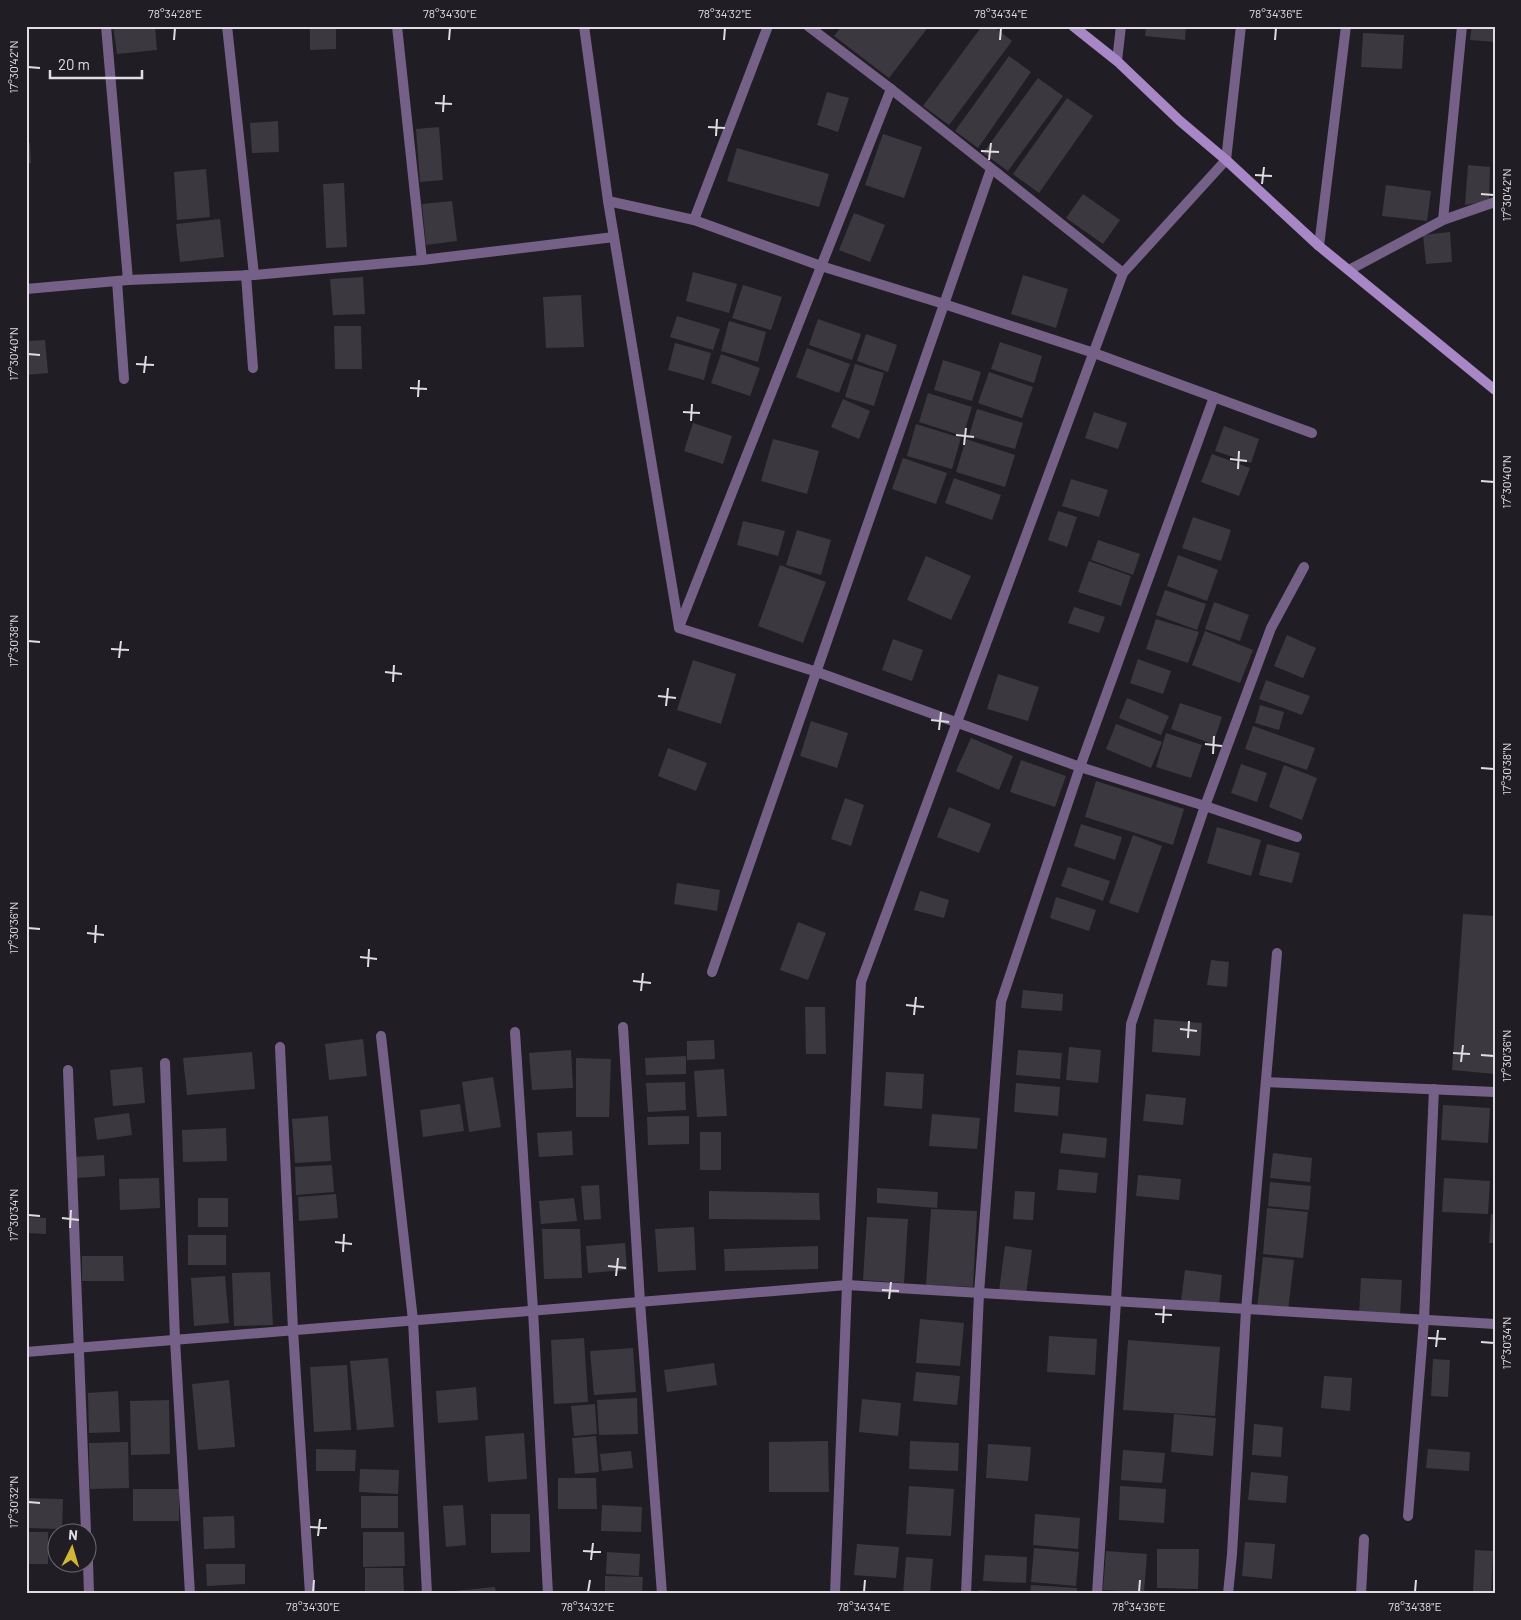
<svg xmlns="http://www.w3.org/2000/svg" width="1521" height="1620" font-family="Barlow,sans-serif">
<rect width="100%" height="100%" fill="#211d24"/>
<!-- building -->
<g fill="#3c3840">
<polygon points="113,26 155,26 157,50 117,54"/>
<polygon points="310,26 336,26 336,49 310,50"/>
<polygon points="842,26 929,26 889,78 834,36"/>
<polygon points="982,26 993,26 1012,41 949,125 923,106"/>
<polygon points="1146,26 1186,26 1185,40 1145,36"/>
<polygon points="1472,26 1495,26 1495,42 1470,40"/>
<polygon points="1363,33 1404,35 1402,69 1361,67"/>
<polygon points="1009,56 1031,72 978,148 955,131"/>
<polygon points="1038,78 1063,96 1008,171 983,153"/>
<polygon points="827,92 849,98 838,132 817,125"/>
<polygon points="1067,98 1093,116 1039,193 1013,174"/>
<polygon points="278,121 279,152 252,153 250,123"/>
<polygon points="439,127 443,180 420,182 416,129"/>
<polygon points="883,134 922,147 904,198 865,185"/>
<polygon points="26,143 30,143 31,163 26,164"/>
<polygon points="737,148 829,174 819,207 727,181"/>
<polygon points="1468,165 1490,167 1489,201 1465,205"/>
<polygon points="206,169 210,217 177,220 174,172"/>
<polygon points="344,183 347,247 326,248 323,184"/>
<polygon points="1386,185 1431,191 1427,221 1382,216"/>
<polygon points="1083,194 1120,220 1103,244 1066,218"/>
<polygon points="452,201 457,241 426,245 422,204"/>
<polygon points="854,213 885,225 870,262 839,250"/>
<polygon points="220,219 224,257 180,262 176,224"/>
<polygon points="1450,232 1452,262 1426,264 1423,235"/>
<polygon points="693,272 737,284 729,313 686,301"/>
<polygon points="1023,275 1068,289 1056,328 1011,314"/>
<polygon points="363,277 365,314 333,315 330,279"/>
<polygon points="743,285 782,297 771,330 732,318"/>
<polygon points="581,295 584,347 546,348 543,297"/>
<polygon points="677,316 720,329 713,350 670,337"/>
<polygon points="818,319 861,334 852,360 809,345"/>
<polygon points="729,321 766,332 758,362 721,351"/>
<polygon points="334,326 361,326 362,369 335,369"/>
<polygon points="866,334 897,345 888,372 857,361"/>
<polygon points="45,340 48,373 26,375 26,341"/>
<polygon points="1000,342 1042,356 1034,383 991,369"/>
<polygon points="675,343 711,353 704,380 668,370"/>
<polygon points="807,348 850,364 839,393 796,377"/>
<polygon points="721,354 760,368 750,396 711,383"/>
<polygon points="943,360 981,372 972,401 934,390"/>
<polygon points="855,364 884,373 874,406 845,397"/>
<polygon points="989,372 1033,387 1022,418 978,403"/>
<polygon points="928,393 972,407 963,436 919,422"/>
<polygon points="843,399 870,411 859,439 831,427"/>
<polygon points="977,409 1023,423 1015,449 969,436"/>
<polygon points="1094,412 1127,423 1118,449 1085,438"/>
<polygon points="693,423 732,436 723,464 684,451"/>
<polygon points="916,424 961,438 952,469 907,456"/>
<polygon points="1224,426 1259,439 1251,463 1215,451"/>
<polygon points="773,439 819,451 807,494 761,481"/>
<polygon points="966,439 1015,455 1005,487 956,472"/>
<polygon points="1212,454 1250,468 1239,496 1201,482"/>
<polygon points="903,458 947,473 936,504 892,489"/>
<polygon points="954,478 1001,495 992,520 945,503"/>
<polygon points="1071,479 1108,490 1099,517 1062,506"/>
<polygon points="1058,511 1077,517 1067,547 1048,540"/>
<polygon points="1193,517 1231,530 1221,561 1182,548"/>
<polygon points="743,521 785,531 778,556 737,545"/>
<polygon points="797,530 831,540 821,575 786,565"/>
<polygon points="1098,540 1140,554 1133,575 1091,560"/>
<polygon points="1178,555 1218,570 1207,601 1167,586"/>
<polygon points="926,556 971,576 951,620 907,600"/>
<polygon points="1089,561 1131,576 1121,606 1078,592"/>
<polygon points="780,565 826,582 803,643 758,626"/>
<polygon points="1165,590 1206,604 1197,630 1156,615"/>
<polygon points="1214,602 1249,615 1240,641 1205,629"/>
<polygon points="1074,607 1105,617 1099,633 1068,623"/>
<polygon points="1156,619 1199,632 1188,663 1146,649"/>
<polygon points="1205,631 1253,650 1240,683 1192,665"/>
<polygon points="1287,635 1316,648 1303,678 1274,666"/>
<polygon points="893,639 923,650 912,681 882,670"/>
<polygon points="1138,659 1171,671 1163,694 1130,683"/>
<polygon points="693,660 736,674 721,724 677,710"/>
<polygon points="998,674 1039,687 1028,721 987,709"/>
<polygon points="1266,680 1310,696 1302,715 1259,699"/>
<polygon points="1127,698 1169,716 1161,735 1119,718"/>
<polygon points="1180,703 1222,717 1213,744 1171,729"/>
<polygon points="1260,705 1284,712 1279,730 1255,723"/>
<polygon points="811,721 848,733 837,768 800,756"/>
<polygon points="1116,724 1162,742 1151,768 1106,749"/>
<polygon points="1253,726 1315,748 1307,770 1245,749"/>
<polygon points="1166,733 1202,745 1191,778 1156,767"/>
<polygon points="971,738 1013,756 999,790 956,771"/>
<polygon points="668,748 707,763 696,791 658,776"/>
<polygon points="1021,760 1066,776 1055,807 1010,792"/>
<polygon points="1241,764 1267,773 1257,802 1231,793"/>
<polygon points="1284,765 1317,778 1302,820 1269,807"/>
<polygon points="1096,781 1184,809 1173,845 1085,817"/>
<polygon points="845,798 864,805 851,846 831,839"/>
<polygon points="949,807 991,824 979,853 937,837"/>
<polygon points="1081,824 1122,837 1115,860 1074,846"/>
<polygon points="1217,827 1261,840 1251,876 1207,863"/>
<polygon points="1133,835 1162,846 1138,913 1109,903"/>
<polygon points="1267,844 1300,853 1292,883 1259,875"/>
<polygon points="1068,867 1110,881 1103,901 1061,886"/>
<polygon points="677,883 720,890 717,911 674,904"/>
<polygon points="920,891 949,900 944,918 914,910"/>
<polygon points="1056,897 1096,910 1089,931 1050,918"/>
<polygon points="1463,914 1495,916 1495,1074 1452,1070"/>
<polygon points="798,922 826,933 808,980 780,970"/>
<polygon points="1211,960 1229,962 1227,987 1207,985"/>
<polygon points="1023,990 1063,994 1062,1011 1021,1008"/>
<polygon points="805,1007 825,1007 826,1054 806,1054"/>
<polygon points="1154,1019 1202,1023 1200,1056 1152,1052"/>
<polygon points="363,1039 367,1076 329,1080 325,1044"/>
<polygon points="714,1040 715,1059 687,1060 687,1041"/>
<polygon points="1069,1047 1101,1050 1098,1083 1066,1080"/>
<polygon points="571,1050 573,1088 532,1090 529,1053"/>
<polygon points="1018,1050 1062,1053 1060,1079 1016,1075"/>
<polygon points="252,1052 255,1089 187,1095 183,1058"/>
<polygon points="686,1056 686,1074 646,1075 645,1058"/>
<polygon points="576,1058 611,1059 609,1117 576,1117"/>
<polygon points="142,1067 145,1103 113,1106 110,1070"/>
<polygon points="724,1069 727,1116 697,1117 694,1071"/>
<polygon points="886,1072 924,1074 922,1109 884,1106"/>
<polygon points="493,1077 501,1127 469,1132 462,1082"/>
<polygon points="685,1082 686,1110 648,1112 646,1083"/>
<polygon points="1016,1083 1060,1087 1058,1116 1014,1112"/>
<polygon points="1146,1094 1186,1098 1183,1125 1143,1121"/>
<polygon points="460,1104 464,1131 423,1137 420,1110"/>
<polygon points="1443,1105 1490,1108 1488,1143 1441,1140"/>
<polygon points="129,1113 132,1135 97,1140 94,1118"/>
<polygon points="932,1114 980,1118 977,1149 929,1146"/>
<polygon points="328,1116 331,1161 295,1163 292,1119"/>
<polygon points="689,1116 689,1144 648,1145 647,1117"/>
<polygon points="226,1128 227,1161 183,1162 182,1130"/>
<polygon points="572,1131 573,1155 539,1157 537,1133"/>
<rect x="700" y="1132" width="21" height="38"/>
<polygon points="1063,1133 1107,1138 1105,1158 1060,1153"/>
<polygon points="1273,1153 1312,1158 1310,1182 1270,1178"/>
<polygon points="104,1155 105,1176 76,1178 74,1157"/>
<polygon points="332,1165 334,1192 296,1195 295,1167"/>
<polygon points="1059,1169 1098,1173 1096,1193 1057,1190"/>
<polygon points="1138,1175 1181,1179 1179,1200 1136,1196"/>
<polygon points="159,1178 160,1208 120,1210 119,1179"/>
<polygon points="1444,1178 1490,1181 1488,1214 1442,1212"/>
<polygon points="1270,1182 1311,1186 1309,1210 1268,1206"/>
<polygon points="599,1185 601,1219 584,1220 581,1186"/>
<polygon points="877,1188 938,1192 937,1208 877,1203"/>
<polygon points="709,1191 819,1193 820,1220 709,1219"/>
<polygon points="1015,1191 1035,1192 1033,1220 1013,1219"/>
<polygon points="336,1194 338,1218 299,1221 298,1197"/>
<rect x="198" y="1198" width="30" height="29"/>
<polygon points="574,1198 577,1221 541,1224 539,1201"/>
<polygon points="1267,1208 1308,1212 1303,1258 1263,1254"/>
<polygon points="931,1209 977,1211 973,1287 926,1285"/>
<polygon points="1491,1214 1495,1215 1495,1243 1489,1243"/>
<polygon points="26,1217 46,1218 46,1234 26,1233"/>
<polygon points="867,1217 908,1219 904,1283 863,1280"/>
<polygon points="694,1227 696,1270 658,1272 655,1229"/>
<polygon points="542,1229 580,1229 582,1278 544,1279"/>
<rect x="188" y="1235" width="38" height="30"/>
<polygon points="625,1243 627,1270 588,1273 586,1246"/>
<polygon points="818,1246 818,1269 725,1271 724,1249"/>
<polygon points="1005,1246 1032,1250 1026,1295 999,1291"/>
<polygon points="82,1256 123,1256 124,1281 82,1281"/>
<polygon points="1263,1257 1294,1260 1288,1311 1257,1308"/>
<polygon points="1185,1270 1222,1275 1219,1306 1181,1301"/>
<polygon points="270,1272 273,1325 234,1326 232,1273"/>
<polygon points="225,1276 229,1323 194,1326 191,1278"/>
<polygon points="1361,1278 1402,1280 1400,1317 1359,1315"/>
<polygon points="920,1319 964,1323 960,1366 916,1363"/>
<polygon points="1049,1336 1097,1339 1095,1375 1047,1372"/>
<polygon points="584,1338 588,1402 554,1404 551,1340"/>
<polygon points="1128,1340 1220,1347 1215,1416 1123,1410"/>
<polygon points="633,1348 636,1392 594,1395 590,1351"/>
<polygon points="388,1358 394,1427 357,1430 350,1361"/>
<polygon points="1433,1359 1450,1360 1448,1397 1431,1396"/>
<polygon points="714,1363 717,1385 667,1392 664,1370"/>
<polygon points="347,1365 351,1430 314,1432 310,1367"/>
<polygon points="916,1372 960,1376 957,1405 913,1401"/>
<polygon points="1324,1376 1352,1378 1350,1411 1321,1408"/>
<polygon points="229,1380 235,1447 198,1450 192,1384"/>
<polygon points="476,1387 478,1420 438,1423 436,1391"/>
<polygon points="118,1391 120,1432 89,1433 88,1393"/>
<polygon points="637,1398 638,1434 599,1435 597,1400"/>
<polygon points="862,1399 901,1403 898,1436 859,1432"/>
<polygon points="169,1400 170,1454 131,1455 130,1401"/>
<polygon points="595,1404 597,1434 574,1436 571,1406"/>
<polygon points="1174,1414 1216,1418 1213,1456 1171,1452"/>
<polygon points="1254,1424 1283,1427 1281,1457 1252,1455"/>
<polygon points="524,1433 527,1479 488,1482 485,1436"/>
<polygon points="596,1436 599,1472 575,1474 572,1438"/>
<polygon points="828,1441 829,1492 769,1492 769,1442"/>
<polygon points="910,1441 959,1443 958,1471 909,1469"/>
<polygon points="128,1442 129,1488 90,1489 89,1443"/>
<polygon points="988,1444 1031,1447 1028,1481 986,1478"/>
<polygon points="316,1449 356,1450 355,1471 316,1471"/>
<polygon points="1428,1449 1470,1452 1469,1471 1426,1468"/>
<polygon points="1123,1450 1165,1453 1162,1483 1121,1480"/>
<polygon points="631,1451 633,1468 602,1471 600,1454"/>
<polygon points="360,1469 399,1470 398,1494 359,1492"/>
<polygon points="1251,1472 1288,1476 1286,1503 1248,1500"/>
<polygon points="558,1478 596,1478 597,1509 558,1509"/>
<polygon points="909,1486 954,1489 951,1536 906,1534"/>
<polygon points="1120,1486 1166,1489 1164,1523 1119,1520"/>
<rect x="133" y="1489" width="46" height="32"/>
<rect x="361" y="1496" width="37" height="32"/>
<polygon points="26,1498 63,1499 62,1529 26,1528"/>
<polygon points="463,1505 466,1545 446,1547 443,1506"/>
<polygon points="602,1505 642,1507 641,1532 601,1531"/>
<polygon points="491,1514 530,1514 530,1552 491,1553"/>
<polygon points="1035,1514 1080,1518 1078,1549 1033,1545"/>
<polygon points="234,1516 235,1548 204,1549 203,1517"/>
<rect x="26" y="1532" width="22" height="32"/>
<polygon points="363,1532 404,1532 405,1566 363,1567"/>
<polygon points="1245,1542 1275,1544 1272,1579 1242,1576"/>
<polygon points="857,1544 899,1547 896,1578 854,1575"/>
<polygon points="1034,1548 1079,1552 1076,1586 1031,1582"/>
<polygon points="1157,1549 1199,1549 1198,1589 1157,1588"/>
<polygon points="1475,1550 1493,1551 1491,1594 1473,1594"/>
<polygon points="1106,1551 1147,1554 1144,1592 1103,1590"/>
<polygon points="607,1552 640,1554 639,1576 606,1574"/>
<polygon points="985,1555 1027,1557 1026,1583 983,1581"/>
<polygon points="906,1557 933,1559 930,1594 903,1594"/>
<polygon points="206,1564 245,1564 245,1584 207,1586"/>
<polygon points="365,1568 403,1568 404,1594 365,1594"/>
<polygon points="605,1576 643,1577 642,1594 605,1594"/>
<polygon points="1031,1585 1077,1588 1077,1594 1030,1594"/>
<polygon points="495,1587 496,1594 455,1594 455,1591"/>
<polygon points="979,1590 1011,1592 1011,1594 979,1594"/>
</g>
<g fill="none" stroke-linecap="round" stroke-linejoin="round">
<!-- street -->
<g stroke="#756188" stroke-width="10">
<polyline points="106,26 128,280"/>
<polyline points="227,26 254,275"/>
<polyline points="397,26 422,260"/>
<polyline points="584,26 608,201 679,628"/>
<polyline points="808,26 891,89 1123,273"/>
<polyline points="1117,61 1121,26"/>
<polyline points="608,201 694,220 821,266 944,304 1094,353 1312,433"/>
<polyline points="694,220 768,26"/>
<polyline points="1443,220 1462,26"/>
<polyline points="1319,246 1346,26"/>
<polyline points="1349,270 1443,220 1495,202"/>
<polyline points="246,275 253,368"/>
<polyline points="117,281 124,379"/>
<polyline points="26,289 128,280 254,275 422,260 614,237"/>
<polyline points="679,627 891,89"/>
<polyline points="679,628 817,672 1080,767 1205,806 1297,837"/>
<polyline points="712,972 991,169"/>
<polyline points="623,1027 640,1302 662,1594"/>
<polyline points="515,1032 533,1310 548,1594"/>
<polyline points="381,1036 413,1320 427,1594"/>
<polyline points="280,1047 293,1330 310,1594"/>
<polyline points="165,1063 175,1340 190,1594"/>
<polyline points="68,1070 86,1532"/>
<polyline points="1266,1082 1495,1092"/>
<polyline points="26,1352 847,1285 1495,1324"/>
<polyline points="1408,1516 1424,1320 1434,1089"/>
<polyline points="88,1562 89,1594"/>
<polyline points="835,1594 847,1285 861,982 1123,273 1226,160 1241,26"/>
<polyline points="966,1594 979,1293 1001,1002 1080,767 1214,397"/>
<polyline points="1097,1594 1116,1301 1131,1024 1205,806 1271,628 1304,567"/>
<polyline points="1228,1594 1232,1554 1246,1310 1277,953"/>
<polyline points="1361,1594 1364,1539"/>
</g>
<!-- secondary -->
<polyline stroke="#a787c5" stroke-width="10" points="1073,26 1117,61 1180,121 1226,160 1319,246 1495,390"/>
</g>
<!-- ticks -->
<path fill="none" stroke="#dfdde2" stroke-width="2" d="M174 40 175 28M449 40 450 28M724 40 725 28M1000 40 1001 28M1275 40 1276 28M28 67 40 68M435 103 452 104M443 112 444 95M708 127 725 128M716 136 717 119M981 151 999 152M989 160 991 143M1255 175 1272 176M1262 184 1264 167M1481 194 1494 195M28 354 40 355M136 364 154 365M144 373 146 356M410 388 427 389M418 397 419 380M683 412 700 413M691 421 692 404M956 435 974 437M964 445 966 428M1230 459 1247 461M1238 469 1239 451M1481 481 1494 482M28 641 40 642M111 649 129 650M119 658 121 641M385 672 402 674M393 682 394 665M658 696 676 698M666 706 668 688M931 720 949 722M939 730 941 712M1205 744 1222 746M1213 754 1214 736M1481 768 1494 769M28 928 40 929M87 933 104 935M95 943 96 925M360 957 377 959M368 967 369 949M633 981 651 983M641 991 643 973M906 1005 924 1007M914 1015 916 997M1180 1029 1197 1031M1188 1038 1189 1021M1453 1053 1470 1054M1481 1055 1494 1056M1461 1062 1463 1045M28 1215 40 1216M62 1218 79 1220M70 1228 71 1210M335 1242 352 1244M343 1252 344 1234M608 1266 626 1268M616 1276 618 1258M882 1290 899 1291M889 1299 891 1282M1155 1314 1172 1315M1163 1323 1164 1306M1428 1338 1446 1339M1481 1342 1494 1343M1436 1347 1438 1330M28 1502 40 1503M310 1527 327 1528M318 1536 320 1519M583 1551 601 1552M591 1560 593 1543M313 1592 314 1580M588 1592 590 1580M864 1592 865 1580M1139 1592 1140 1580M1415 1592 1416 1580"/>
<!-- border -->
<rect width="1521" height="1620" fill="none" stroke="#211d24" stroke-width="55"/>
<!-- north arrow -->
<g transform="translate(72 1548) rotate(5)"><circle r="24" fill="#211d24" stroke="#6d6a70"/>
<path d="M0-4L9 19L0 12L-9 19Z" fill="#d1b736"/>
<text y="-8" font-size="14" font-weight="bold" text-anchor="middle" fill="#dfdde2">N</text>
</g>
<!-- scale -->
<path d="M50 70v8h92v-8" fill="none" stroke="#dfdde2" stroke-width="2.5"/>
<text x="58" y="70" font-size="15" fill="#dfdde2" stroke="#211d24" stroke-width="4" paint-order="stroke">20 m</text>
<rect x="28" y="28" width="1466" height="1564" fill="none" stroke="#dfdde2" stroke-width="2"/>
<g font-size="12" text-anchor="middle" fill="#dfdde2">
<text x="175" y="18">78°34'28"E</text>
<text x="450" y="18">78°34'30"E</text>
<text x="725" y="18">78°34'32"E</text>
<text x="1001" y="18">78°34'34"E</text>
<text x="1276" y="18">78°34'36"E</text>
<text transform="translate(14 67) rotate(-90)" y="4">17°30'42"N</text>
<text transform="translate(1507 195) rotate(-90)" y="4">17°30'42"N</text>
<text transform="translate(14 354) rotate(-90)" y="4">17°30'40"N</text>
<text transform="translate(1507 482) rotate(-90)" y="4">17°30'40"N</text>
<text transform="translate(14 641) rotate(-90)" y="4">17°30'38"N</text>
<text transform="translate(1507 769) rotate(-90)" y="4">17°30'38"N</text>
<text transform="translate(14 928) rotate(-90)" y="4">17°30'36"N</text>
<text transform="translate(1507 1056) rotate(-90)" y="4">17°30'36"N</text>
<text transform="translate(14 1215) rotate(-90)" y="4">17°30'34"N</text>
<text transform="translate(1507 1343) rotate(-90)" y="4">17°30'34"N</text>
<text transform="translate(14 1502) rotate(-90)" y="4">17°30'32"N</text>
<text x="313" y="1611">78°34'30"E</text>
<text x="588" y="1611">78°34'32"E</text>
<text x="864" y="1611">78°34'34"E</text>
<text x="1139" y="1611">78°34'36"E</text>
<text x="1415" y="1611">78°34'38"E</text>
</g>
</svg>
